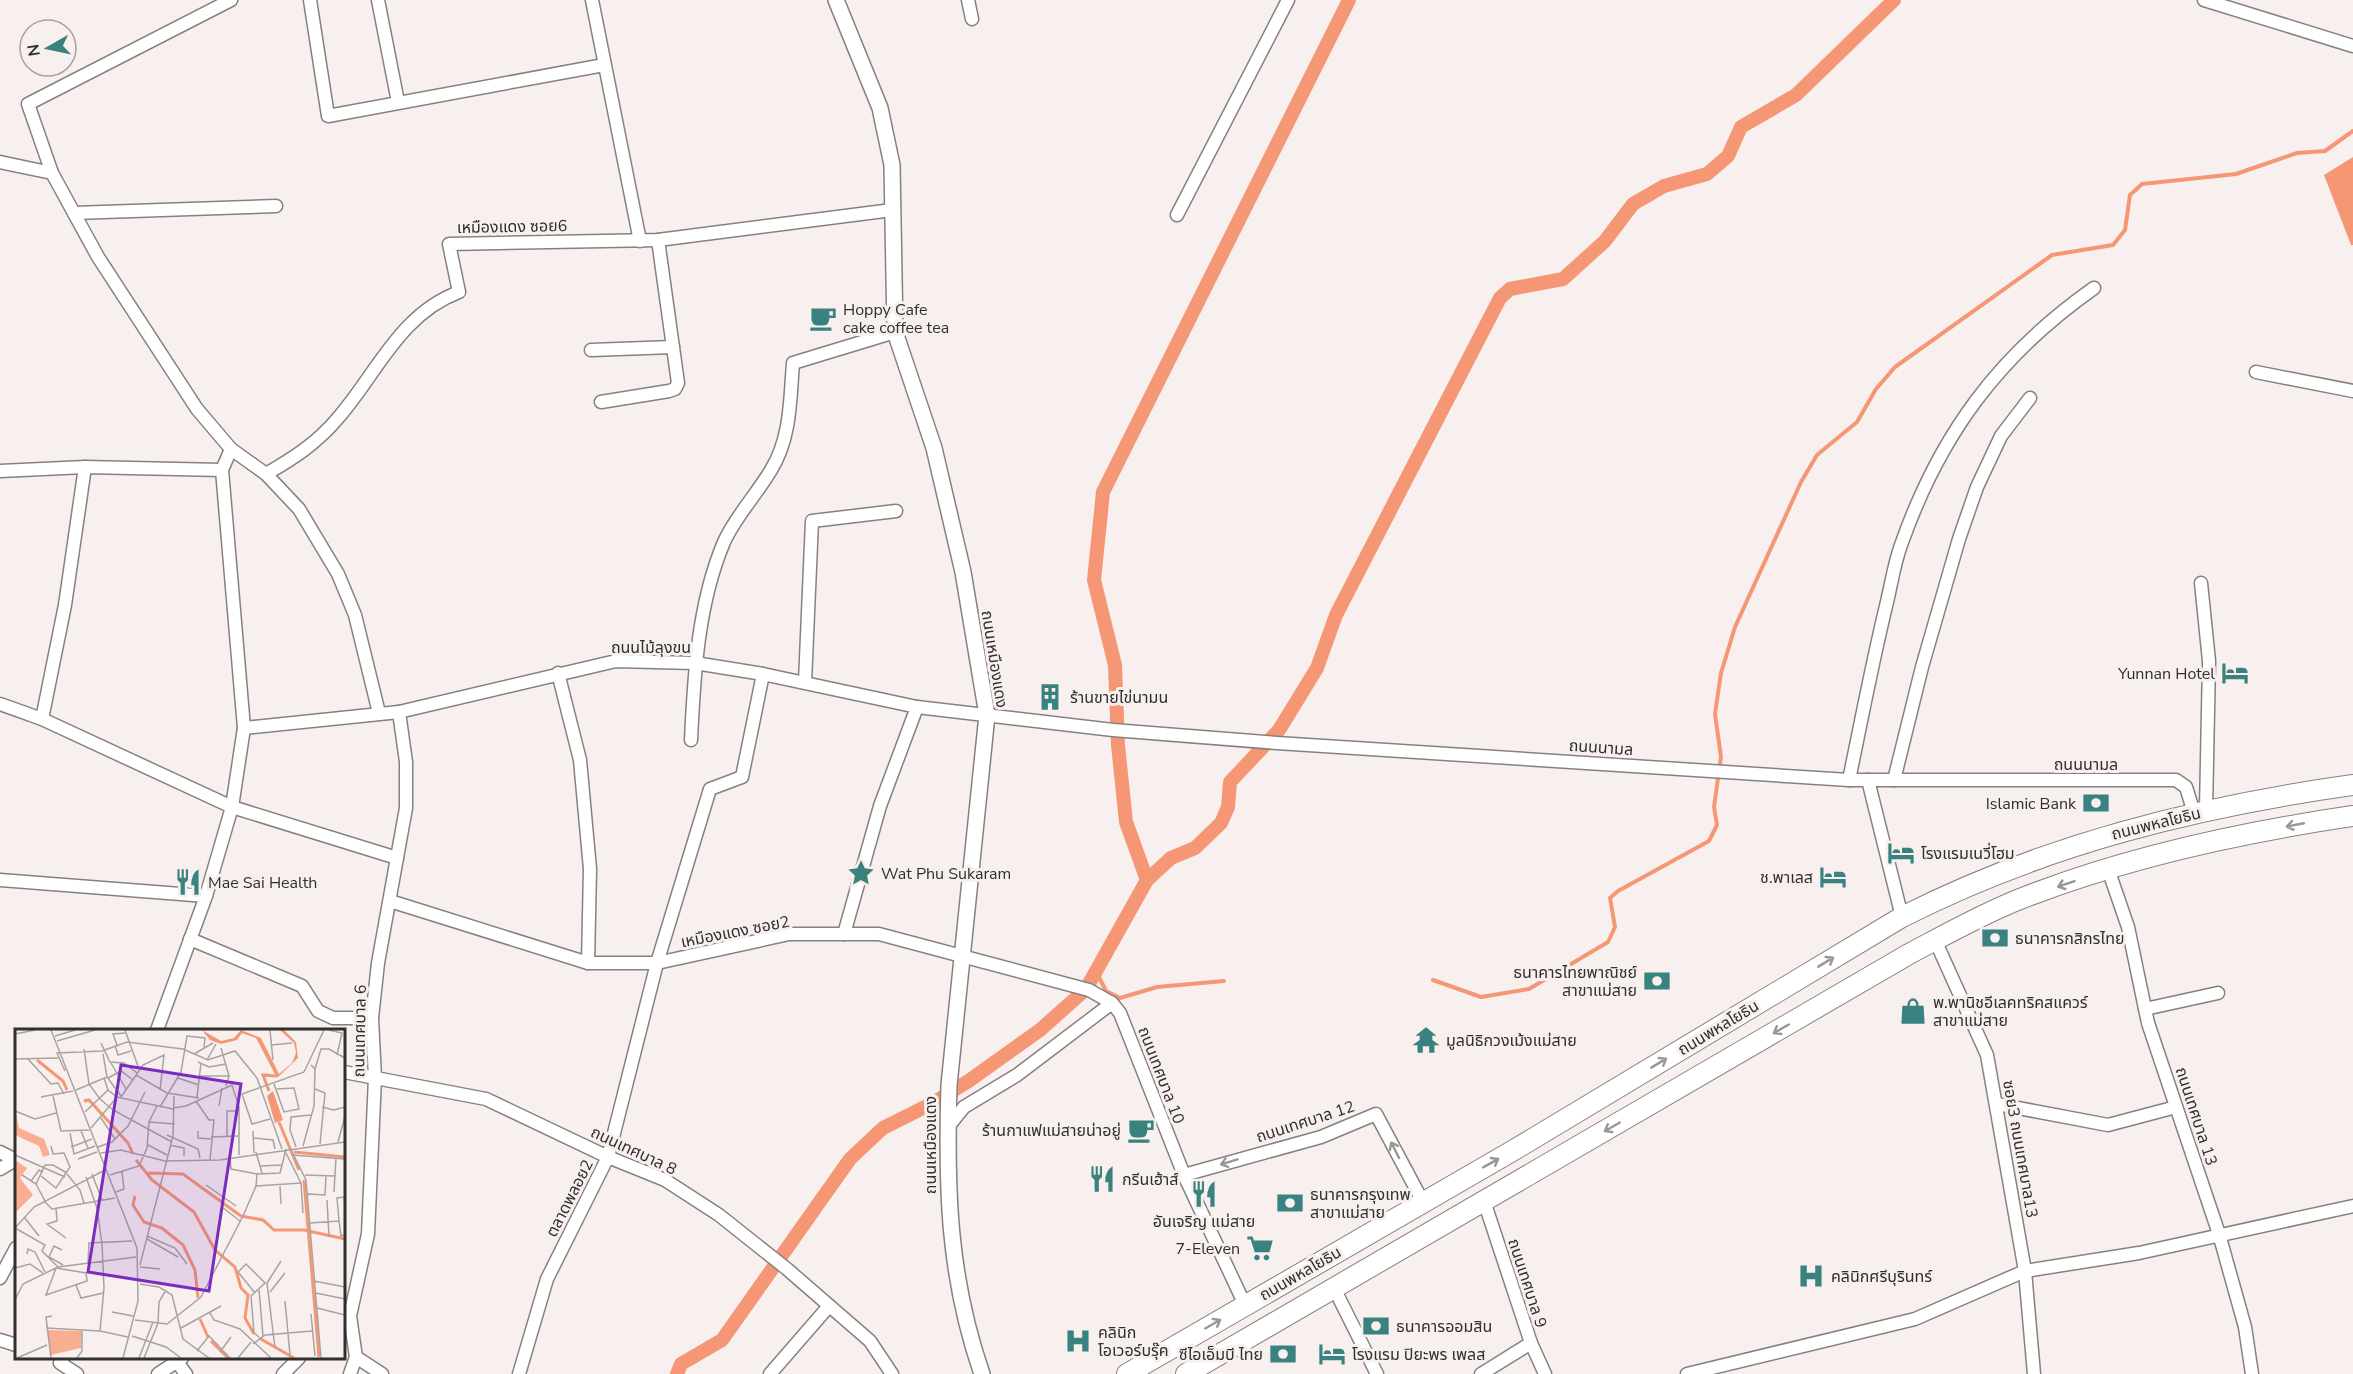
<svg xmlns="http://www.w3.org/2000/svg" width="2353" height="1374" font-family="'Nunito Sans','Noto Sans Thai',sans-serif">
<rect width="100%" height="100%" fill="#f7f0ee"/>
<!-- water -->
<polygon fill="#f59774" points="2353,157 2353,245 2351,245 2324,175"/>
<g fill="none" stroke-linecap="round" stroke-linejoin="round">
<!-- stream -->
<g stroke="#f59774" stroke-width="4">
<polyline points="1097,973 1106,991 1120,998 1157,987 1224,981"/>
<polyline points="1433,980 1481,997 1529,989 1608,942 1615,927 1610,898 1618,891 1709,841 1717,825 1714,807 1721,757 1715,714 1721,673 1735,627 1801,482 1817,455 1857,422 1876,389 1895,367 2052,255 2113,245 2125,230 2130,195 2142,184 2236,174 2297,153 2325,151 2353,131"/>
</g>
<!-- canal -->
<g stroke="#f59774" stroke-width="14">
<polyline points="1147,880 1126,822 1118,745 1115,665 1094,580 1103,492 1349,0"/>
<polyline points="677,1374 681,1364 722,1340 850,1159 883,1128 935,1102 970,1080 1040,1030 1086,989 1147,880 1171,858 1195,848 1221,823 1228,807 1230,782 1279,730 1317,668 1336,615 1500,298 1510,289 1563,279 1605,241 1633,204 1664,186 1707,174 1728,156 1741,127 1796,95 1894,0"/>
</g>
<defs>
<g id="minor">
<polyline points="231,0 28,104 52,173 98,257 197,409 231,449 266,474 299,509 338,574 355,615 379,713"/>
<polyline points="310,0 328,116 604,65"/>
<polyline points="378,0 398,102"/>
<polyline points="592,0 640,241"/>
<polyline points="968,0 972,19"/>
<polyline points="2204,0 2353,46"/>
<polyline points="0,162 52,173"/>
<polyline points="74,213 276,206"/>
<polyline points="1177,215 1288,0"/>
<polyline points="591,350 673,347"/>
<polyline points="2256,372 2353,391"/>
<polyline points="601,402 669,391 675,389 678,383 658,240"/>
<polyline points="0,471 85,467 222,470"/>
<path d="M266 474C294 458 317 443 338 418 377 373 400 314 459 292L449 244 658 240 892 210"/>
<polyline points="2201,583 2209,661 2206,810"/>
<polyline points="558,673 580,760 590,869 588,963"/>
<polyline points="805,682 812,521 896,511"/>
<polyline points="0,704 42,719 232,807 397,858"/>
<polyline points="42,719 65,605 85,467"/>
<polyline points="244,728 399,712 616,661 695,663 763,674 917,707 1113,730 1277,743 1849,780 2176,780 2186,787 2194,813"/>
<path d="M691 740C694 675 698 603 724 542 735 517 757 494 771 470 791 438 790 399 793 363L895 332"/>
<path d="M1849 780C1861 722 1872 664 1886 606 1891 586 1894 564 1901 545 1940 434 1999 355 2094 288"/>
<polyline points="1868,780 1902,917"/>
<polyline points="1894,780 1922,667 1959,539 1977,487 2001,436 2030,398"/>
<polyline points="2108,869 2128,927 2148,1023 2219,1234 2245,1327 2252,1374"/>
<polyline points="0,880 206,896"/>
<polyline points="390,901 588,963 657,963 789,934 879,934 1089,990 1112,1003 1120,1013 1184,1175 1245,1305"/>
<polyline points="844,934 880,806 917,707"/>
<polyline points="190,939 302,986 318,1011 333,1018 372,1018"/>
<polyline points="1935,940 1987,1055 2025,1271 2034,1374"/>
<polyline points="2145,1009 2218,993"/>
<polyline points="157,1030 206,896 232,807 244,728 222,470 231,449"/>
<polyline points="344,1072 486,1099 608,1157 665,1180 719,1215 787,1269 870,1341 892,1374"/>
<polyline points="1997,1104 2108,1125 2176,1107"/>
<polyline points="948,1127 964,1107 1017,1075 1112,1003"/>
<polyline points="0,1152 16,1160"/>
<polyline points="0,1169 15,1160"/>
<polyline points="1184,1175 1321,1137 1376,1114 1423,1202"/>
<polyline points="1484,1201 1531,1343 1545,1374"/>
<polyline points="0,1278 16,1248"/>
<polyline points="1334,1288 1377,1374"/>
<polyline points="0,1340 16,1345"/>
<polyline points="63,1358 60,1363 77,1374"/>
<polyline points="177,1362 186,1374"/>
<polyline points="158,1374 182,1358"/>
<polyline points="283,1374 299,1358"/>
<polyline points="350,1374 356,1357"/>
<polyline points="382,1374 356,1357 350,1316 368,1234 375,1078 372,1018 378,963 406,808 406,762 399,712"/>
<polyline points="519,1374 547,1279 608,1157 657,963 710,789 742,777 763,674"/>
<polyline points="770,1374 829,1306"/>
<polyline points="1481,1374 1531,1343"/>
<polyline points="1687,1374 1915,1319 2025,1271 2139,1253 2353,1206"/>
</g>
<path id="tertiary" d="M836 0 880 108 892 165 895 332 934 448 963 572 987 715 949 1085C946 1188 948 1276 982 1374"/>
<g id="primary">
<path d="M1127 1374 1514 1150 1902 917C2044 845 2195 807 2353 785"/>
<path d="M1186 1374 1909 954C1945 935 1982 914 2020 899 2124 858 2243 832 2353 816"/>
</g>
</defs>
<!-- minor casing -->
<use href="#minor" stroke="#87817e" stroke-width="15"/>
<!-- tertiary casing -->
<use href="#tertiary" stroke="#87817e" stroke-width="18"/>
<!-- primary casing -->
<use href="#primary" stroke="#87817e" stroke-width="22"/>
<!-- minor -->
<use href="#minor" stroke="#fff" stroke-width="12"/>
<!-- tertiary -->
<use href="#tertiary" stroke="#fff" stroke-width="15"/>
<!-- primary -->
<use href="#primary" stroke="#fff" stroke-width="20"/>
</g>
<!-- one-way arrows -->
<defs><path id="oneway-shaft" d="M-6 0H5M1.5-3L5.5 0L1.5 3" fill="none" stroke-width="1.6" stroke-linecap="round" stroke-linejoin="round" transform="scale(1.5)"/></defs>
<g stroke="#989796">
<use href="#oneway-shaft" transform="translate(2295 825) rotate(169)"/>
<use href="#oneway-shaft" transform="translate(2066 884) rotate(161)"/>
<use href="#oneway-shaft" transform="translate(1826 962) rotate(-31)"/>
<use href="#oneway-shaft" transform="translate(1781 1029) rotate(150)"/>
<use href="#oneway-shaft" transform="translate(1659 1063) rotate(-31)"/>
<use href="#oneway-shaft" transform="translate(1612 1127) rotate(150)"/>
<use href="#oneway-shaft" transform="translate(1395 1150) rotate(-117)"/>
<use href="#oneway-shaft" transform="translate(1229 1162) rotate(163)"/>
<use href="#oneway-shaft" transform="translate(1491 1163) rotate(-29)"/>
<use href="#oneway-shaft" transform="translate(1213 1324) rotate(-30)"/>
</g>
<!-- icons -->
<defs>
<symbol id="cafe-bare" viewBox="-9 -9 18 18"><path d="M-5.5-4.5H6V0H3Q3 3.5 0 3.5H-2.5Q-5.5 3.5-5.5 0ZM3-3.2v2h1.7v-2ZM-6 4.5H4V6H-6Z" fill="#3a827f" stroke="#f7f0ee" stroke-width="2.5" paint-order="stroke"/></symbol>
<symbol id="hotel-bare" viewBox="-9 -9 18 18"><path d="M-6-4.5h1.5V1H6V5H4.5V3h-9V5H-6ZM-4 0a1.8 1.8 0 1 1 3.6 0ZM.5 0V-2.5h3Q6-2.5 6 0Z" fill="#3a827f" stroke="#f7f0ee" stroke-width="2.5" paint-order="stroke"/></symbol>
<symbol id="building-bare" viewBox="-9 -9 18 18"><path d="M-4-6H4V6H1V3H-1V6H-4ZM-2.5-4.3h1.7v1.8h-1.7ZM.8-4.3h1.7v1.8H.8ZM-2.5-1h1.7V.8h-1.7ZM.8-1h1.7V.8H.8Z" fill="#3a827f" stroke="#f7f0ee" stroke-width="2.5" paint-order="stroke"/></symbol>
<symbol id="bank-bare" viewBox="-9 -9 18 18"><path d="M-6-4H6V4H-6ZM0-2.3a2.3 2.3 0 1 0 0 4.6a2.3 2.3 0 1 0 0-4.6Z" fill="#3a827f" stroke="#f7f0ee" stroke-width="2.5" paint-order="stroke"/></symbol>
<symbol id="sight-bare" viewBox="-9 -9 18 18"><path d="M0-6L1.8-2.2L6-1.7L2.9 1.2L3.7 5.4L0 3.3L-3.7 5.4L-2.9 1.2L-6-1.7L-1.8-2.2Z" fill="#3a827f" stroke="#f7f0ee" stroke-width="2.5" paint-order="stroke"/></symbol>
<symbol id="restaurant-bare" viewBox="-9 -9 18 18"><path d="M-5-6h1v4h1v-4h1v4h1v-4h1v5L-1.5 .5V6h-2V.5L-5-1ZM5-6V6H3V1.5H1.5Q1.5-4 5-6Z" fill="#3a827f" stroke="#f7f0ee" stroke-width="2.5" paint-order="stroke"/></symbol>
<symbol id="shop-bare" viewBox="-9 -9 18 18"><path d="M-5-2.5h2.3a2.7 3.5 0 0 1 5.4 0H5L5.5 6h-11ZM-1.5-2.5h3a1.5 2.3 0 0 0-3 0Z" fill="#3a827f" stroke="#f7f0ee" stroke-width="2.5" paint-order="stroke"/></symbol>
<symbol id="temple-bare" viewBox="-9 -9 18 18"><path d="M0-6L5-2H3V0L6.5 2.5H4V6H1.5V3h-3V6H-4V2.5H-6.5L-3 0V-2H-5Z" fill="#3a827f" stroke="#f7f0ee" stroke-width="2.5" paint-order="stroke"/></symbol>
<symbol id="supermarket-bare" viewBox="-9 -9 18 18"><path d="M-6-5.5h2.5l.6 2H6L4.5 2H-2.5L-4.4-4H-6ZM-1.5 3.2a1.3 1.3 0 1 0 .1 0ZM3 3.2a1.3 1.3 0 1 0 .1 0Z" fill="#3a827f" stroke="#f7f0ee" stroke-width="2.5" paint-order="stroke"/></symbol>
<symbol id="hospital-bare" viewBox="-9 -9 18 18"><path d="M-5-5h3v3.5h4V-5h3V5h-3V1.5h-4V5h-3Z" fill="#3a827f" stroke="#f7f0ee" stroke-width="2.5" paint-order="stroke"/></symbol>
</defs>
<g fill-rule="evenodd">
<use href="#cafe-bare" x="804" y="299" width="38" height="38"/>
<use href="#hotel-bare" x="2216" y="654" width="38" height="38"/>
<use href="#building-bare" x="1031" y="678" width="38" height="38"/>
<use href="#bank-bare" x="2077" y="784" width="38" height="38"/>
<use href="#hotel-bare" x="1882" y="834" width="38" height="38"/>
<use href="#sight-bare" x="842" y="854" width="38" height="38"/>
<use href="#hotel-bare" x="1814" y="858" width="38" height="38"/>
<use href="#restaurant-bare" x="169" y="863" width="38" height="38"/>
<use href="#bank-bare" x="1976" y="919" width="38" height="38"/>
<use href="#bank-bare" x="1638" y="962" width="38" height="38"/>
<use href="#shop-bare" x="1894" y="992" width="38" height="38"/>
<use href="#temple-bare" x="1407" y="1021" width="38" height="38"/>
<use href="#cafe-bare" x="1122" y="1111" width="38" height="38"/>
<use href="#restaurant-bare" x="1083" y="1160" width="38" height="38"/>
<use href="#restaurant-bare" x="1185" y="1175" width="38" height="38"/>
<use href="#bank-bare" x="1271" y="1184" width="38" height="38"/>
<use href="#supermarket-bare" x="1241" y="1229" width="38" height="38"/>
<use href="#hospital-bare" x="1792" y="1257" width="38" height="38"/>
<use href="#bank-bare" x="1357" y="1307" width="38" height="38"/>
<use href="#hospital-bare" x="1059" y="1322" width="38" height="38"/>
<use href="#bank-bare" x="1264" y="1335" width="38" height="38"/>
<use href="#hotel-bare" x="1313" y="1335" width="38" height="38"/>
</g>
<g text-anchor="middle" stroke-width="6" stroke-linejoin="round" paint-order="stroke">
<!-- street labels -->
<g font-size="16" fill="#312f2e" stroke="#f7f0ee">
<text transform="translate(512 226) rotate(-1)" y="6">เหมืองแดง ซอย6</text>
<text x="651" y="653">ถนนไม้ลุงขน</text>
<text transform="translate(995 659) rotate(81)" y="6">ถนนเหมืองแดง</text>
<text transform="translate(1601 747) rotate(4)" y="6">ถนนนามล</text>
<text x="2086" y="770">ถนนนามล</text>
<text transform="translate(2156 823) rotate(-14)" y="6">ถนนพหลโยธิน</text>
<text transform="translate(735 931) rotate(-11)" y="6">เหมืองแดง ซอย2</text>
<text transform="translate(1718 1027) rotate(-31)" y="6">ถนนพหลโยธิน</text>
<text transform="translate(359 1031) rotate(-89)" y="6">ถนนเทศบาล 6</text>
<text transform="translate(1162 1075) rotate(69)" y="6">ถนนเทศบาล 10</text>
<text transform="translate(2197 1116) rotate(72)" y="6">ถนนเทศบาล 13</text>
<text transform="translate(1305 1121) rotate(-18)" y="6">ถนนเทศบาล 12</text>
<text transform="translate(930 1145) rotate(-90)" y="6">ถนนเหมืองแดง</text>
<text transform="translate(2021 1149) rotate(80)" y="6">ซอย3 ถนนเทศบาล13</text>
<text transform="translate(634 1150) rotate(25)" y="6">ถนนเทศบาล 8</text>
<text transform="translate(569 1198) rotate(-63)" y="6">ตลาดพลอย2</text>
<text transform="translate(1300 1273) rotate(-30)" y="6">ถนนพหลโยธิน</text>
<text transform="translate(1528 1283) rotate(72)" y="6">ถนนเทศบาล 9</text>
</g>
<!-- poi labels -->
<g font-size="16" fill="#312f2e" stroke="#f7f0ee" text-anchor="start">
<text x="843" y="315">Hoppy Cafe<tspan x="843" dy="18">cake coffee tea</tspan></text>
<text x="2215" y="679" text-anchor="end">Yunnan Hotel</text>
<text x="1070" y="703">ร้านขายไข่นามน</text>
<text x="2076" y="809" text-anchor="end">Islamic Bank</text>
<text x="1921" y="859">โรงแรมเนวี่โฮม</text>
<text x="881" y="879">Wat Phu Sukaram</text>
<text x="1813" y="883" text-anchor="end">ช.พาเลส</text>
<text x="208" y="888">Mae Sai Health</text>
<text x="2015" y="944">ธนาคารกสิกรไทย</text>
<text x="1637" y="978" text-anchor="end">ธนาคารไทยพาณิชย์<tspan x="1637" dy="18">สาขาแม่สาย</tspan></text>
<text x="1933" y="1008">พ.พานิชอีเลคทริคสแควร์<tspan x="1933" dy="18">สาขาแม่สาย</tspan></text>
<text x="1446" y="1046">มูลนิธิกวงเม้งแม่สาย</text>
<text x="1121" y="1136" text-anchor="end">ร้านกาแฟแม่สายน่าอยู่</text>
<text x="1122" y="1185">กรีนเฮ้าส์</text>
<text x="1310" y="1200">ธนาคารกรุงเทพ<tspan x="1310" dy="18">สาขาแม่สาย</tspan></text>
<text x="1204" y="1227" text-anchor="middle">อันเจริญ แม่สาย</text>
<text x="1240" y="1254" text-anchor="end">7-Eleven</text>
<text x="1831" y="1282">คลินิกศรีบุรินทร์</text>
<text x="1396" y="1332">ธนาคารออมสิน</text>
<text x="1098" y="1338">คลินิก<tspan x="1098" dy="18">โอเวอร์บรุ๊ค</tspan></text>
<text x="1263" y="1360" text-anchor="end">ซีไอเอ็มบี ไทย</text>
<text x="1352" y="1360">โรงแรม ปิยะพร เพลส</text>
</g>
</g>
<!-- overview -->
<g transform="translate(15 1029)">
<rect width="330" height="330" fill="#f7f0ee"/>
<path d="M1 84 4 99 29 110 35 126 28 128 24 117 0 106ZM0 131 12 139 5 149 18 166 0 184ZM32 301 66 302V319L36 326Z" fill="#faae91"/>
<path d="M187 1 206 12 219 9 226 1 246 9 264 45 277 34 281 24 279 14 265 1H269L281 13 283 29 262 49 241 9 227 4 222 11 206 15 195 11ZM258 62 268 91 260 94 252 67Z" fill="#f59774"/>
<path fill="none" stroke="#f59774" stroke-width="3" d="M22 31 48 52 52 61M254 62 248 46 261 47M69 72 74 71 113 114 118 125M264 93 284 141M279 123 330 128M121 131 137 151 179 183 200 221 220 238 226 259 233 266 230 289 239 305M133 144 168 145 226 187 248 191 259 201H289L330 210M289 151 304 328M120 167 118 176 129 193 147 199 168 216 180 241 183 269M185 290 193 308M244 309 279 329M196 312 213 329"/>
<path fill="none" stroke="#a8a3a1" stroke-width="1.5" d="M36 1 122 219 123 272 108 329M110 1 124 40M255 1 258 31M314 1 327 4 322 26M0 5 20 1M40 7 60 1M42 12 80 1M86 14 95 33 109 34 122 44M100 16 103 26 116 22M102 16 98 5 110 4M256 16 277 14M206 19 214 47 211 57M69 20 74 55 85 70 98 81 157 113M88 25 92 48 106 67M179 25 198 14M12 29 36 55 43 54 49 65M0 30 43 29M192 31 201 15M183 33 194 38 211 35M96 34 111 60M300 40 306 20H314L330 29M50 42 42 24 87 22 112 13 168 20 193 31 220 22 242 49 267 120M121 46 152 64 184 69M185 47H214M89 49 93 61 102 68M93 49 106 42 118 51M163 49 184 56M259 55 269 83 284 80 279 59 262 60M300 60 310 64 305 115M61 61 92 48M38 67 46 102 74 101M26 68 58 62M106 68 128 36 149 26 145 61M182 68 186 34M181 72 194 91H199L195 131M204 77 207 59M145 78 166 43 172 7 190 9 189 18M307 78 319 81 330 78M158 79 171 77 217 56 224 78V126M0 82 20 90 41 84M70 83 93 61M86 89 100 110M255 90 237 95 227 65 289 43 309 1M134 93 160 95M76 99 102 68 158 80M66 102 73 119M183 102V109L196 110M238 102 239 124M55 104 59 125 80 117M152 106 183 120 185 129M212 107V82H224M196 108 223 107M238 109 258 111 260 120M323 113 330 87M133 116 152 126M155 116 169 119V127M288 117 299 77 300 40 296 36M56 118 77 110M83 118 97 113 113 97 130 63M281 118 275 101 276 88 296 86M275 119 291 151 306 329M241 123 247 144M86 124 106 121 150 132 205 131 330 113M271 124 286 154M0 126 50 148M277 126 330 130M215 128 216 140 242 145M63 130 82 123M245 137 267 136M52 145 65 161 69 174M77 145 87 171M7 146 21 155 30 172M95 146 124 137 132 119 134 93 142 77M290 146 320 147M26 147 41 159 55 138 49 124 38 125 36 117M71 148 82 179 87 215 89 259 85 302M16 152 24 141 28 143M21 155 30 136H38L52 144M191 156 221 177M241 157 286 154 288 184M265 157 266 175M101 163 109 160 107 143M319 163 321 129M293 165 310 166 311 147M312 171 314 208M29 172 37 180 100 169M207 178 225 192M41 179 42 192 32 195 51 209M9 188 24 207M324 192 322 169 329 168 330 176M295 194 324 192 326 207 330 206M0 199 19 178 90 141M0 199 30 216 27 222 43 238M132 207 160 219 172 235M132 210 163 228M47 221 39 217 34 228 48 236M12 225 13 220 20 223 30 243M73 234 74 214 117 212M125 236 158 107 159 67M125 238 145 240M0 239 15 235 28 244M41 239 71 244 72 252 31 266ZM299 252 330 258M125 255 144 258 157 266 168 310 194 329M61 256 66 269 88 264M244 261 248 307M255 263 270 244M240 264 223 243 231 235 250 254 236 267 239 304 244 308M301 264 330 270M0 271 8 255 43 238 121 228M270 272 275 326M302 279 330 286M97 283 118 287M195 284 199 291 225 300 256 329M296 285 300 327M120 291 152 295 186 268 228 187 241 157 242 145 265 144 271 120M31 299 85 302 113 308M166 299 206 277M117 307 151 318 166 329M238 315 250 306 297 302M260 319 252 254 266 232M182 322 194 307 215 329M205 323 216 308M2 329 32 316M36 329 31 288 37 287M62 329 67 322V301M124 329 138 293M129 329 143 294 144 273 151 261M223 329 236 313"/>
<path fill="#7b2cbf" fill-opacity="0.15" stroke="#7b2cbf" stroke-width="3" d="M106 36 226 55 194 262 73 243Z"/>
<rect width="330" height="330" fill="none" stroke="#312f2e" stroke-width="3"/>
</g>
<!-- north arrow -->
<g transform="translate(48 48) rotate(261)"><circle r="28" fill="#f7f0ee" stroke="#a8a3a1" stroke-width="1.5"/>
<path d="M0-4.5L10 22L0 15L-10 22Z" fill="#3a827f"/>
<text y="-9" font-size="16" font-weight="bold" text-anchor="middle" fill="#312f2e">N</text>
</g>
</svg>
